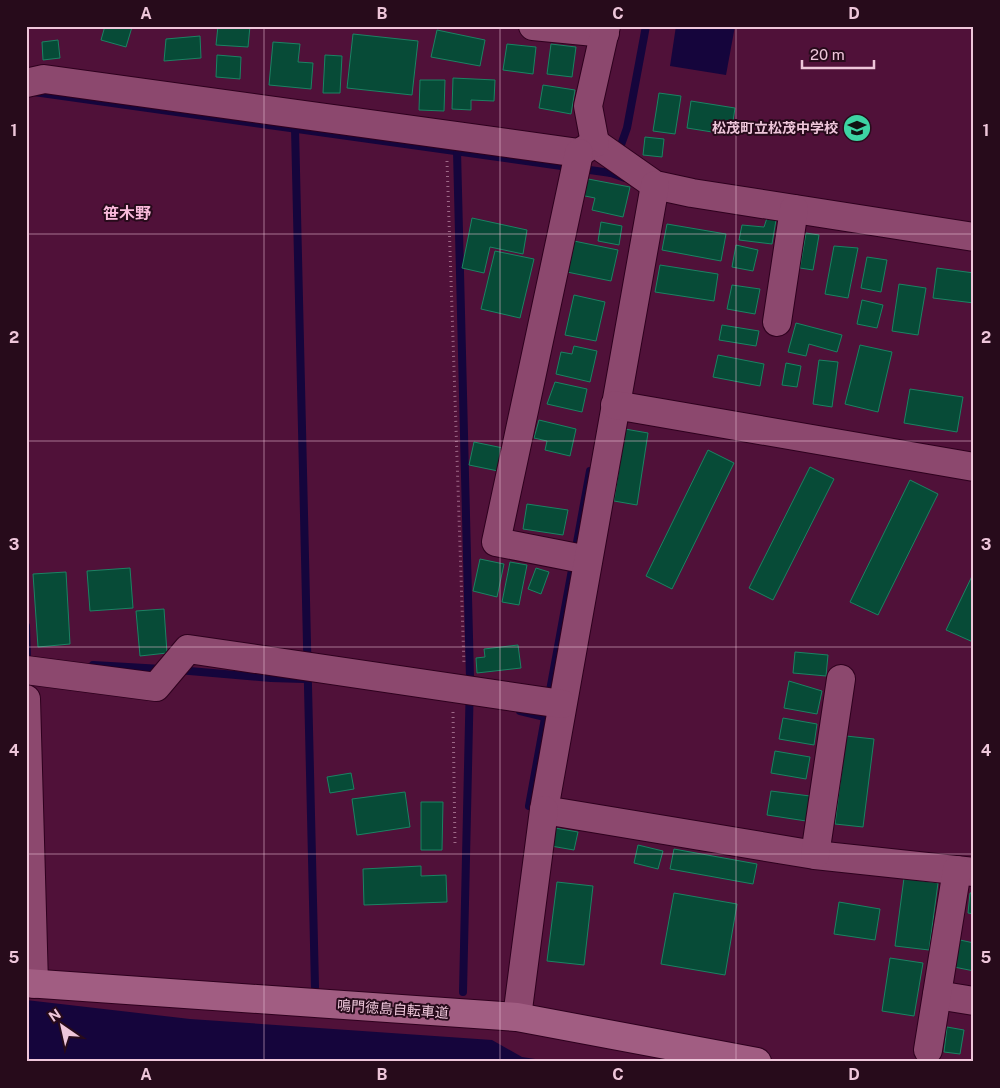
<svg xmlns="http://www.w3.org/2000/svg" width="1000" height="1088" font-family="'Public Sans','Noto Sans JP',sans-serif">
<rect width="100%" height="100%" fill="#501139"/>
<!-- water -->
<g fill="#15053c">
<polygon points="676,26 735,26 726,75 670,66"/>
<polygon points="26,1000 190,1019 492,1040 522,1057 555,1062 26,1062"/>
</g>
<g fill="none" stroke-linecap="round" stroke-linejoin="round">
<!-- stream -->
<g stroke="#15053c" stroke-width="8">
<polyline points="34,92 611,173"/>
<polyline points="295,128 315,987"/>
<polyline points="457,151 470,678 463,992"/>
<polyline points="625,178 611,173 627,128 646,26"/>
<polyline points="26,626 27,659"/>
<polyline points="93,665 162,669"/>
<polyline points="178,670 271,678 304,679"/>
<polyline points="520,711 545,717"/>
<polyline points="529,806 590,471"/>
</g>
</g>
<!-- building -->
<g fill="#074b37" stroke="#1b8363">
<polygon points="105,26 132,27 126,47 101,40"/>
<polygon points="218,26 250,26 248,47 216,45"/>
<polygon points="437,30 485,40 480,66 431,57"/>
<polygon points="353,34 418,41 412,95 347,88"/>
<polygon points="200,36 201,58 164,61 166,39"/>
<polygon points="58,40 60,58 43,60 42,42"/>
<polygon points="273,42 300,44 298,62 313,63 311,89 269,85"/>
<polygon points="507,44 536,47 533,74 503,70"/>
<polygon points="551,44 576,47 572,77 547,74"/>
<polygon points="217,55 241,57 240,79 216,77"/>
<polygon points="325,55 342,56 340,93 323,93"/>
<polygon points="453,78 495,80 494,101 471,100 471,110 452,109"/>
<polygon points="420,80 445,80 444,111 419,110"/>
<polygon points="543,85 575,90 571,114 539,108"/>
<polygon points="659,93 681,96 675,134 653,131"/>
<polygon points="691,101 735,108 731,135 687,128"/>
<polygon points="645,137 664,139 662,157 643,155"/>
<polygon points="583,178 630,187 623,217 592,210 595,198 580,195"/>
<polygon points="472,218 527,230 523,254 490,247 484,273 462,268"/>
<polygon points="767,218 776,220 772,244 739,240 742,225 764,227"/>
<polygon points="601,222 622,226 619,245 598,241"/>
<polygon points="667,224 726,234 721,261 662,250"/>
<polygon points="806,233 819,235 813,270 800,268"/>
<polygon points="574,241 618,250 611,281 567,272"/>
<polygon points="736,245 758,250 753,271 732,267"/>
<polygon points="834,246 858,248 848,298 825,294"/>
<polygon points="495,251 534,259 520,318 481,309"/>
<polygon points="867,257 887,260 881,292 861,288"/>
<polygon points="660,265 718,274 714,301 655,292"/>
<polygon points="937,268 974,273 974,303 933,298"/>
<polygon points="899,284 926,288 918,335 892,331"/>
<polygon points="732,285 760,289 755,314 727,309"/>
<polygon points="574,295 605,302 596,341 565,335"/>
<polygon points="862,300 883,305 877,328 857,324"/>
<polygon points="796,323 842,335 837,352 809,344 806,356 788,352"/>
<polygon points="722,325 759,331 756,346 719,340"/>
<polygon points="860,345 892,352 878,412 845,404"/>
<polygon points="574,346 597,351 590,382 556,374 561,352 572,354"/>
<polygon points="718,355 764,364 760,386 713,377"/>
<polygon points="819,360 838,362 832,407 813,404"/>
<polygon points="786,363 801,366 797,387 782,385"/>
<polygon points="555,382 587,389 582,412 547,404"/>
<polygon points="910,389 963,397 957,432 904,423"/>
<polygon points="539,420 576,429 570,456 545,450 547,441 534,438"/>
<polygon points="625,429 648,433 637,505 614,501"/>
<polygon points="474,442 503,448 498,471 469,465"/>
<polygon points="708,450 734,463 672,589 646,576"/>
<polygon points="810,467 834,479 773,600 749,588"/>
<polygon points="910,480 938,494 878,615 850,602"/>
<polygon points="527,504 568,510 563,535 523,529"/>
<polygon points="480,559 504,564 497,597 473,591"/>
<polygon points="510,562 527,565 519,605 502,602"/>
<polygon points="130,568 133,608 90,611 87,571"/>
<polygon points="536,568 549,572 541,594 528,589"/>
<polygon points="66,572 70,644 38,647 33,574"/>
<polygon points="974,572 974,641 973,642 946,630"/>
<polygon points="164,609 167,653 140,656 136,611"/>
<polygon points="518,645 521,668 477,673 476,658 485,657 484,649"/>
<polygon points="795,652 828,655 826,676 793,673"/>
<polygon points="789,681 822,691 817,714 784,708"/>
<polygon points="783,718 817,724 814,745 779,739"/>
<polygon points="846,736 874,739 863,827 835,824"/>
<polygon points="775,751 810,757 806,779 771,773"/>
<polygon points="351,773 354,789 330,793 327,777"/>
<polygon points="771,791 810,796 806,821 767,815"/>
<polygon points="405,792 410,827 357,835 352,799"/>
<polygon points="421,802 443,802 442,850 421,850"/>
<polygon points="555,828 578,832 574,850 551,846"/>
<polygon points="638,845 663,851 658,869 634,863"/>
<polygon points="674,849 757,864 753,884 670,869"/>
<polygon points="421,866 421,876 446,875 447,902 364,905 363,869"/>
<polygon points="904,878 938,883 929,950 895,946"/>
<polygon points="557,882 593,886 584,965 547,961"/>
<polygon points="674,893 737,904 725,975 661,964"/>
<polygon points="970,893 974,893 974,914 968,913"/>
<polygon points="839,902 880,909 875,940 834,934"/>
<polygon points="960,940 974,943 974,971 954,967"/>
<polygon points="890,958 923,963 914,1016 882,1011"/>
<polygon points="947,1027 964,1030 960,1054 944,1052"/>
</g>
<g fill="none" stroke-linecap="round" stroke-linejoin="round">
<defs>
<g id="minor">
<polyline points="533,26 605,33"/>
<polyline points="26,83 44,79 579,153 595,143 655,185 692,193 974,237"/>
<polyline points="595,143 588,106 606,26"/>
<polyline points="579,153 496,542 588,560"/>
<polyline points="655,185 544,810 815,855 974,872"/>
<polyline points="777,322 794,209"/>
<polyline points="615,405 974,467"/>
<polyline points="26,670 156,687 188,649 562,704"/>
<polyline points="26,699 34,984"/>
<polyline points="815,855 841,679"/>
<polyline points="937,995 974,1001"/>
<polyline points="517,1017 544,810"/>
<polyline points="928,1050 957,870"/>
</g>
<polyline id="major" points="26,983 517,1017 757,1062"/>
</defs>
<!-- minor casing -->
<use href="#minor" stroke="#2e011e" stroke-width="30"/>
<!-- major casing -->
<use href="#major" stroke="#2e011e" stroke-width="30"/>
<!-- path -->
<g stroke="#9e6a88" stroke-width="3" stroke-dasharray="1 4" stroke-linecap="butt">
<polyline points="447,161 464,665"/>
<polyline points="453,712 455,844"/>
</g>
<!-- minor -->
<use href="#minor" stroke="#8c486e" stroke-width="28"/>
<!-- major -->
<use href="#major" stroke="#a15d82" stroke-width="28"/>
</g>
<!-- grid -->
<path fill="none" stroke="#eec6da" stroke-width="1" stroke-opacity="0.55" d="M264 26V1062M500 26V1062M736 26V1062M26 234H974M26 441H974M26 647H974M26 854H974"/>
<!-- icons -->
<defs>
<symbol id="school-disc" viewBox="-11 -11 22 22"><circle r="9.5" fill="#3dd4a3" stroke="#270b1b"/><path d="M0-5L7-2L0 1L-7-2ZM-4 1L0 2.5L4 1V4Q0 6-4 4Z" fill="#111"/></symbol>
</defs>
<g fill-rule="evenodd">
<use href="#school-disc" x="841" y="112" width="32" height="32"/>
</g>
<g text-anchor="middle" stroke-width="4" stroke-linejoin="round" paint-order="stroke">
<!-- poi labels -->
<g font-size="14" font-weight="bold" fill="#eec6da" stroke="#270b1b" text-anchor="end">
<text x="838" y="133">松茂町立松茂中学校</text>
</g>
<!-- street labels -->
<g font-size="14" fill="#eec6da" stroke="#270b1b">
<text transform="translate(393 1009) rotate(4)" y="5">鳴門徳島自転車道</text>
</g>
<!-- quarter labels -->
<g font-size="16" font-weight="bold" fill="#fabbdc" stroke="#270b1b">
<text x="127" y="219">笹木野</text>
</g>
</g>
<!-- border -->
<rect width="1000" height="1088" fill="none" stroke="#270b1b" stroke-width="55"/>
<!-- north arrow -->
<g transform="translate(62 1026) rotate(326)" stroke="#270b1b" stroke-width="4" paint-order="stroke">
<path d="M0-4L9 19L0 12L-9 19Z" fill="#eec6da"/>
<text y="-8" font-size="14" font-weight="bold" text-anchor="middle" fill="#eec6da">N</text>
</g>
<!-- scale -->
<path d="M802 60v8h72v-8" fill="none" stroke="#eec6da" stroke-width="2.5"/>
<text x="810" y="60" font-size="15" fill="#eec6da" stroke="#270b1b" stroke-width="4" paint-order="stroke">20 m</text>
<rect x="28" y="28" width="944" height="1032" fill="none" stroke="#eec6da" stroke-width="2"/>
<g font-size="16" text-anchor="middle" font-weight="bold" fill="#eec6da">
<text x="146" y="19">A</text>
<text x="382" y="19">B</text>
<text x="618" y="19">C</text>
<text x="854" y="19">D</text>
<text x="14" y="136">1</text>
<text x="986" y="136">1</text>
<text x="14" y="343">2</text>
<text x="986" y="343">2</text>
<text x="14" y="550">3</text>
<text x="986" y="550">3</text>
<text x="14" y="756">4</text>
<text x="986" y="756">4</text>
<text x="14" y="963">5</text>
<text x="986" y="963">5</text>
<text x="146" y="1080">A</text>
<text x="382" y="1080">B</text>
<text x="618" y="1080">C</text>
<text x="854" y="1080">D</text>
</g>
</svg>
